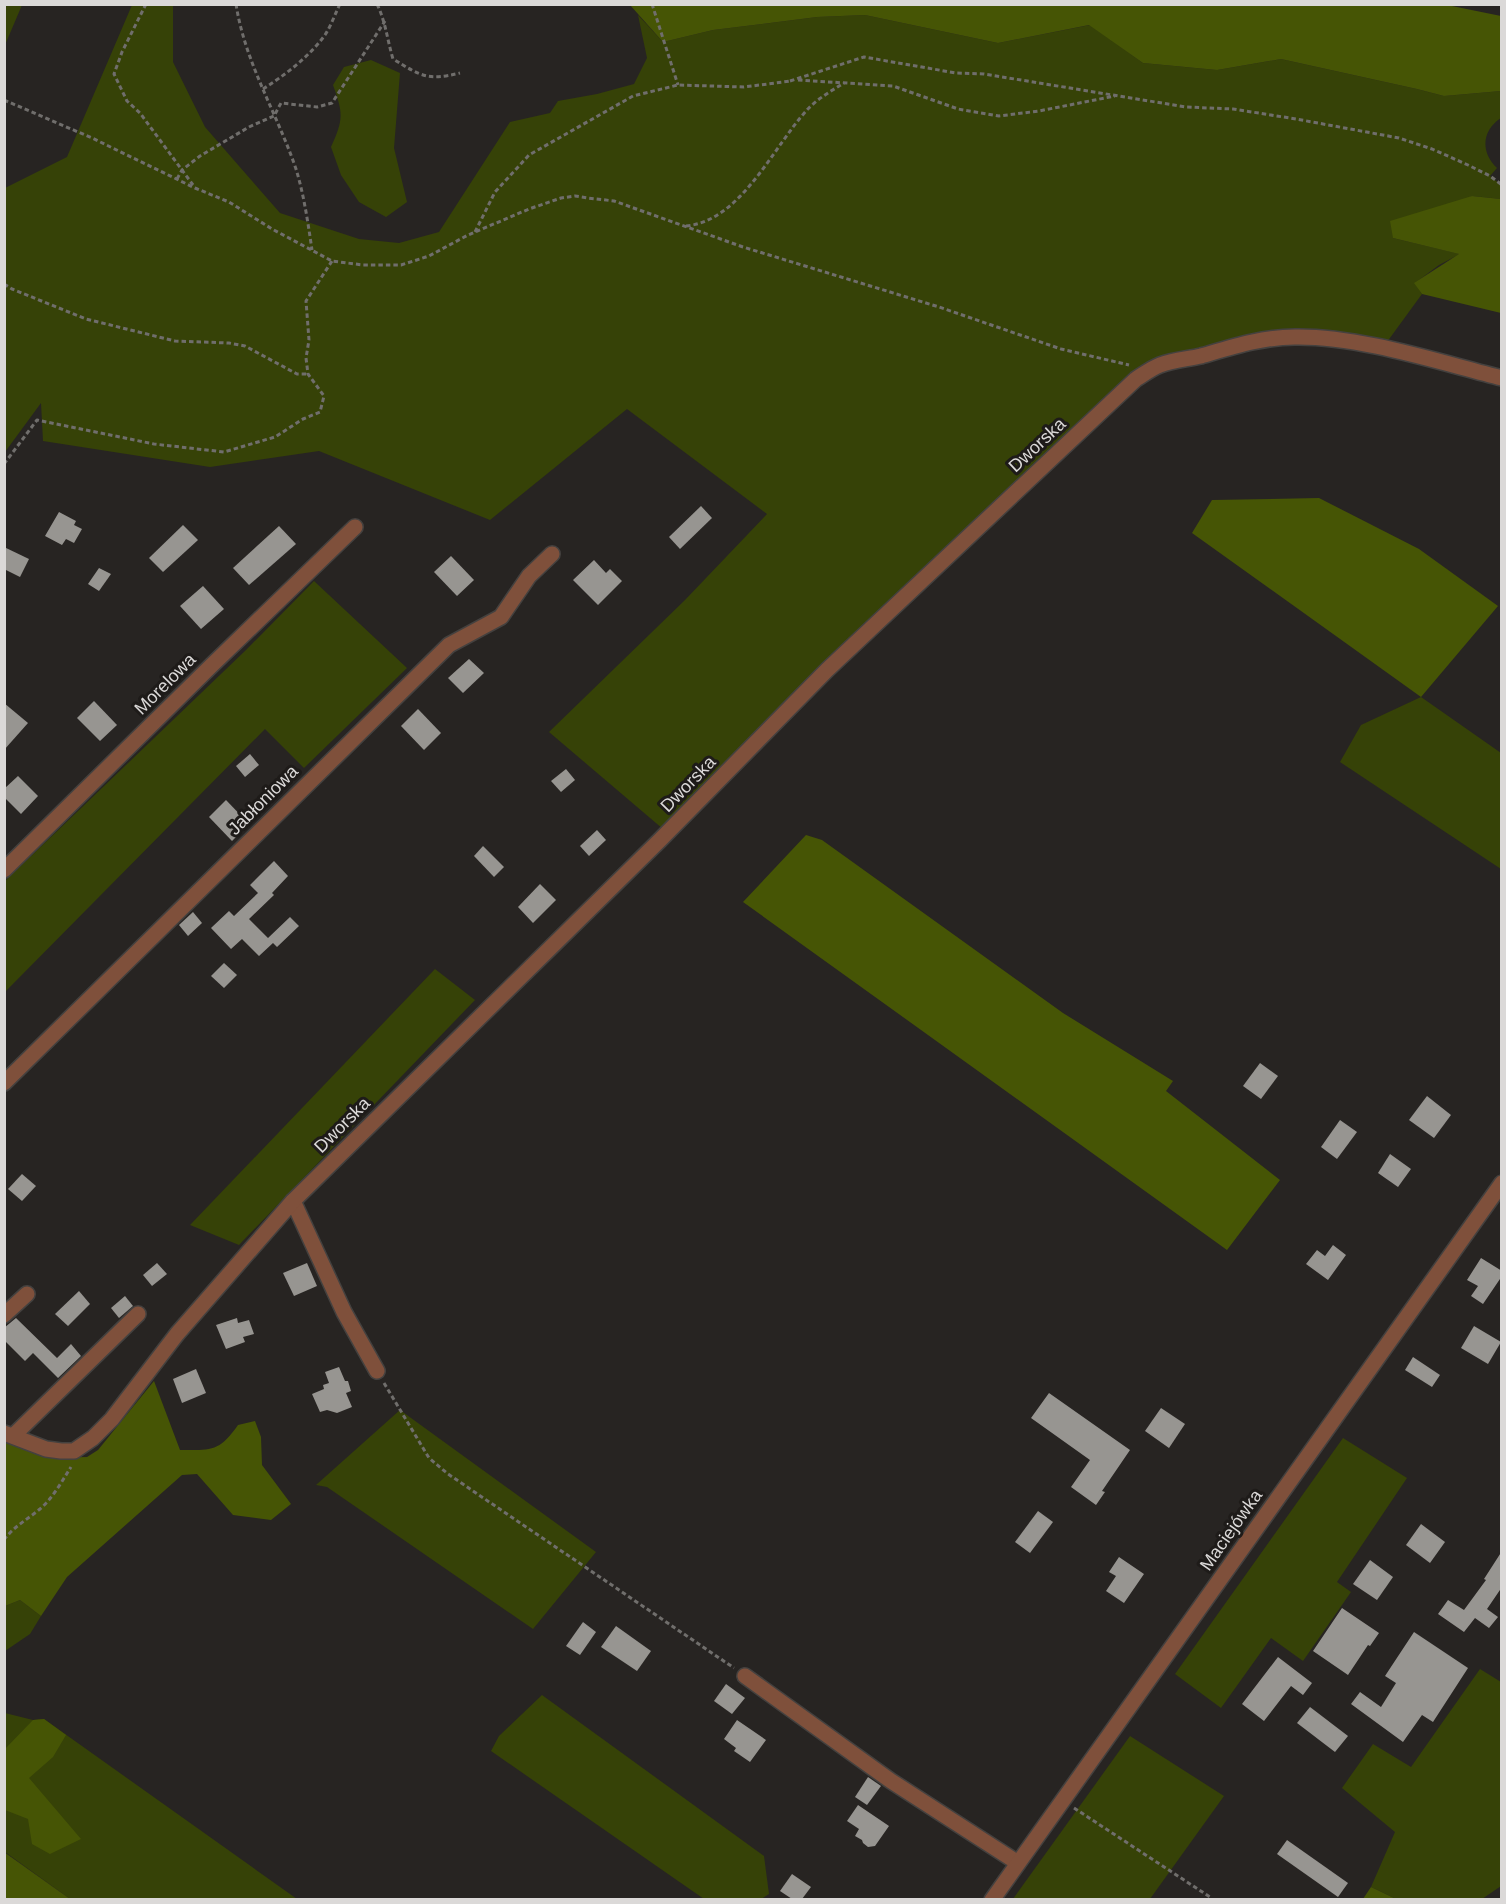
<svg xmlns="http://www.w3.org/2000/svg" width="1506" height="1904" font-family="Helvetica,sans-serif">
<rect width="100%" height="100%" fill="#272422"/>
<!-- green -->
<g fill="#364207">
<polygon points="5,4 22,5 5,45 4,5"/>
<path d="M132 5H173V62L205 127 280 213 359 239 399 243 439 232 510 122 550 113 558 101 597 94 634 84 647 58 638 15 663 42 713 30 817 17 865 15 998 43 1090 25 1143 63 1217 70 1281 59 1417 89 1444 96 1501 91V118C1482 130 1480 152 1497 168L1490 176 1501 185V199L1472 196 1393 238 1460 254 1439 265 1415 283 1422 294 1387 342 1318 332 1138 369 663 829 549 732 685 600 767 514 627 409 490 520 319 451 210 467 43 441 41 403 5 452V188L67 157Z"/>
<path d="M371 60 400 73 394 148 407 202 386 217 359 202 341 175 331 147C344 119 343 113 333 85L344 67Z"/>
<polygon points="314,581 407,668 304,768 265,729 5,992 5,881 246,650"/>
<polygon points="1421,697 1501,753 1501,869 1340,762 1361,725"/>
<polygon points="435,969 475,1000 239,1245 190,1225"/>
<polygon points="400,1410 596,1552 533,1629 327,1487 316,1485"/>
<polygon points="1343,1438 1407,1478 1337,1582 1351,1592 1303,1661 1271,1638 1221,1708 1175,1674"/>
<polygon points="20,1600 41,1616 30,1634 5,1651 5,1606"/>
<polygon points="1480,1669 1501,1682 1501,1886 1482,1899 1396,1899 1371,1887 1395,1832 1342,1788 1373,1744 1411,1767"/>
<polygon points="542,1695 764,1856 769,1894 761,1899 704,1899 491,1751 499,1736"/>
<polygon points="5,1713 33,1720 44,1719 297,1899 70,1899 5,1852"/>
<polygon points="1130,1736 1224,1796 1150,1899 1013,1899"/>
</g>
<!-- forest -->
<g fill="#465505">
<polygon points="630,5 1447,5 1501,16 1501,91 1444,96 1417,89 1281,59 1217,70 1143,63 1089,25 998,43 865,15 817,17 713,30 663,42"/>
<polygon points="1472,196 1501,199 1501,313 1422,294 1414,283 1459,254 1393,238 1390,221"/>
<polygon points="1319,498 1419,549 1498,606 1421,697 1192,533 1212,500"/>
<polygon points="806,835 822,840 1063,1013 1173,1081 1166,1091 1280,1180 1227,1250 743,902"/>
<path d="M154 1381 180 1450C212 1450 219 1452 238 1425L255 1421 261 1437 262 1465 291 1504 271 1520 233 1515 197 1474 182 1475 67 1577 41 1616 20 1600 5 1606V1439L51 1458 87 1457 98 1450Z"/>
<polygon points="44,1719 66,1735 53,1757 29,1778 81,1839 50,1854 32,1844 28,1819 5,1810 5,1749 33,1720"/>
<polygon points="4,1852 70,1899 5,1899"/>
<polygon points="1371,1887 1396,1899 1363,1899"/>
</g>
<!-- building -->
<g fill="#979591">
<polygon points="701,506 712,518 680,549 669,537"/>
<polygon points="59,512 76,521 74,525 82,529 74,543 66,539 62,545 45,536"/>
<polygon points="183,525 198,540 163,572 149,558"/>
<polygon points="279,526 296,544 249,585 233,568"/>
<polygon points="4,547 29,559 20,577 4,569"/>
<polygon points="451,556 474,580 457,596 434,572"/>
<polygon points="594,560 606,573 610,569 622,581 598,605 573,580"/>
<polygon points="99,568 111,574 99,591 88,584"/>
<polygon points="203,586 224,609 201,629 180,606"/>
<polygon points="469,659 484,673 463,693 448,678"/>
<polygon points="94,701 117,725 100,741 77,718"/>
<polygon points="4,703 28,723 4,750"/>
<polygon points="418,709 441,733 424,750 401,726"/>
<polygon points="250,754 259,765 245,777 236,766"/>
<polygon points="566,769 575,780 561,792 551,781"/>
<polygon points="18,776 38,796 21,814 4,797 4,789"/>
<polygon points="226,800 249,824 232,841 209,817"/>
<polygon points="597,830 606,840 589,856 580,846"/>
<polygon points="483,846 504,867 494,877 474,856"/>
<polygon points="274,861 288,876 272,893 274,895 249,919 268,938 290,917 299,926 277,947 273,943 259,956 242,939 231,949 211,928 229,911 234,916 258,893 250,885"/>
<polygon points="540,884 556,900 533,923 518,907"/>
<polygon points="193,912 202,923 188,936 179,925"/>
<polygon points="224,963 237,975 224,988 211,976"/>
<polygon points="1260,1063 1278,1076 1261,1099 1243,1086"/>
<polygon points="1427,1096 1451,1115 1434,1138 1409,1120"/>
<polygon points="1340,1120 1357,1132 1337,1159 1321,1147"/>
<polygon points="1390,1154 1411,1169 1398,1187 1378,1173"/>
<polygon points="22,1174 36,1186 22,1201 8,1189"/>
<polygon points="1333,1245 1346,1255 1328,1280 1306,1264 1317,1250 1325,1256"/>
<polygon points="1481,1258 1502,1271 1502,1276 1483,1304 1471,1296 1478,1286 1467,1280"/>
<polygon points="157,1263 167,1274 152,1286 143,1275"/>
<polygon points="307,1263 317,1286 294,1296 283,1273"/>
<polygon points="79,1291 90,1304 68,1326 55,1314"/>
<polygon points="125,1296 133,1306 119,1318 111,1308"/>
<polygon points="16,1318 57,1358 71,1344 81,1356 58,1378 33,1353 25,1361 4,1340 4,1328"/>
<polygon points="237,1318 238,1323 249,1320 254,1334 243,1337 245,1342 226,1349 216,1325"/>
<polygon points="1474,1326 1501,1342 1488,1364 1461,1348"/>
<polygon points="1413,1357 1440,1375 1432,1387 1405,1370"/>
<polygon points="339,1367 345,1381 348,1381 351,1391 346,1393 352,1407 337,1413 327,1410 320,1412 312,1394 324,1389 323,1385 329,1383 325,1372"/>
<polygon points="196,1369 206,1393 182,1403 173,1379"/>
<polygon points="1049,1393 1130,1450 1102,1491 1105,1492 1096,1505 1071,1487 1090,1460 1031,1418"/>
<polygon points="1161,1408 1185,1424 1169,1448 1145,1431"/>
<polygon points="1038,1511 1053,1522 1030,1553 1015,1542"/>
<polygon points="1421,1524 1445,1542 1430,1563 1406,1545"/>
<polygon points="1502,1551 1502,1587 1487,1609 1498,1617 1489,1628 1475,1618 1464,1632 1438,1614 1448,1600 1464,1610 1486,1580 1484,1579"/>
<polygon points="1119,1557 1144,1574 1124,1603 1106,1591 1116,1576 1109,1572"/>
<polygon points="1370,1560 1393,1577 1377,1600 1353,1584"/>
<polygon points="1342,1608 1379,1633 1370,1646 1368,1645 1348,1675 1313,1651"/>
<polygon points="583,1622 596,1632 580,1655 566,1646"/>
<polygon points="616,1626 651,1651 637,1671 601,1647"/>
<polygon points="1414,1632 1468,1668 1433,1722 1422,1715 1403,1742 1351,1704 1360,1692 1381,1707 1396,1683 1385,1676"/>
<polygon points="1278,1657 1312,1683 1303,1695 1291,1686 1264,1721 1242,1704"/>
<polygon points="726,1684 745,1698 732,1714 714,1701"/>
<polygon points="1310,1707 1348,1736 1335,1752 1297,1723"/>
<polygon points="737,1720 766,1740 750,1762 734,1751 736,1748 724,1739"/>
<polygon points="868,1777 881,1786 867,1805 855,1797"/>
<polygon points="858,1805 889,1826 875,1846 868,1847 863,1843 862,1840 855,1836 859,1829 847,1821"/>
<polygon points="1287,1840 1348,1883 1338,1897 1277,1854"/>
<polygon points="792,1874 811,1887 802,1899 792,1899 780,1891"/>
</g>
<g fill="none" stroke-linecap="round" stroke-linejoin="round">
<defs>
<g id="minor">
<polyline points="4,870 212,665 355,527"/>
<polyline points="4,1083 449,645 501,617 529,576 552,554"/>
<polyline points="293,1201 344,1312 377,1371"/>
<polyline points="4,1315 27,1294"/>
<path d="M4 1433 46 1449 61 1451H74L93 1438 112 1419 177 1334 293 1201 660 840 827 670 1136 379C1144 374 1152 368 1160 365 1173 360 1188 359 1201 356 1232 347 1262 337 1295 337 1360 336 1438 362 1502 378"/>
<polyline points="13,1436 138,1314"/>
<polyline points="745,1676 891,1781 1018,1863"/>
<polyline points="992,1900 1502,1183"/>
</g>
</defs>
<!-- minor casing -->
<use href="#minor" stroke="#44413f" stroke-width="18"/>
<!-- path -->
<g stroke="#706e6c" stroke-width="3" stroke-dasharray="4.5 3" stroke-linecap="butt">
<polyline points="146,4 122,52 114,74 127,101 140,113 193,185"/>
<path d="M236 4C245 63 277 113 296 169 304 195 308 223 312 250"/>
<path d="M377 4C386 23 387 39 393 59 421 76 427 81 460 73"/>
<polyline points="652,4 678,85"/>
<polyline points="798,80 893,86 958,109 999,116 1039,111 1115,96"/>
<polyline points="790,81 864,57 956,73 984,74 1186,107 1233,109 1296,119 1399,138 1432,149 1468,165 1490,176 1502,185"/>
<path d="M263 89C285 75 309 57 325 35 331 26 335 14 340 4"/>
<polyline points="4,100 92,138 195,188 229,202 272,229 332,261 363,265 401,265 429,256 468,235 529,209 561,198 575,196 588,198 614,201 743,247 939,307 1061,349 1129,365"/>
<polyline points="177,179 182,170 200,156 249,127 274,116 281,103 317,107 332,103 385,21"/>
<path d="M686 226C741 221 773 147 807 110 817 99 831 91 844 83"/>
<polyline points="475,232 495,192 529,155 633,96 678,85 744,87 791,81"/>
<polyline points="4,284 12,289 86,319 175,341 229,343 245,346 297,374 308,374"/>
<polyline points="4,464 37,420 154,444 224,452 275,437 303,419 320,412 324,396 308,374 306,358 309,340 306,301 332,261"/>
<polyline points="384,1383 429,1458 448,1474 734,1668"/>
<path d="M4 1540C13 1527 28 1519 40 1509 53 1498 62 1481 71 1467"/>
<polyline points="1074,1808 1210,1897"/>
</g>
<!-- minor -->
<use href="#minor" stroke="#7f503b" stroke-width="15"/>
</g>
<g text-anchor="middle" stroke-width="6" stroke-linejoin="round" paint-order="stroke">
<!-- street labels -->
<g font-size="18" fill="#dbd9d8" stroke="#1e1b19">
<text transform="translate(1037 445) rotate(-43)" y="6">Dworska</text>
<text transform="translate(165 684) rotate(-45)" y="6">Morelowa</text>
<text transform="translate(688 784) rotate(-46)" y="6">Dworska</text>
<text transform="translate(263 800) rotate(-45)" y="6">Jabłoniowa</text>
<text transform="translate(342 1125) rotate(-45)" y="6">Dworska</text>
<text transform="translate(1231 1530) rotate(-55)" y="6">Maciejówka</text>
</g>
</g>
<!-- border -->
<rect width="1506" height="1904" fill="none" stroke="#dbd9d8" stroke-width="12"/>
</svg>
